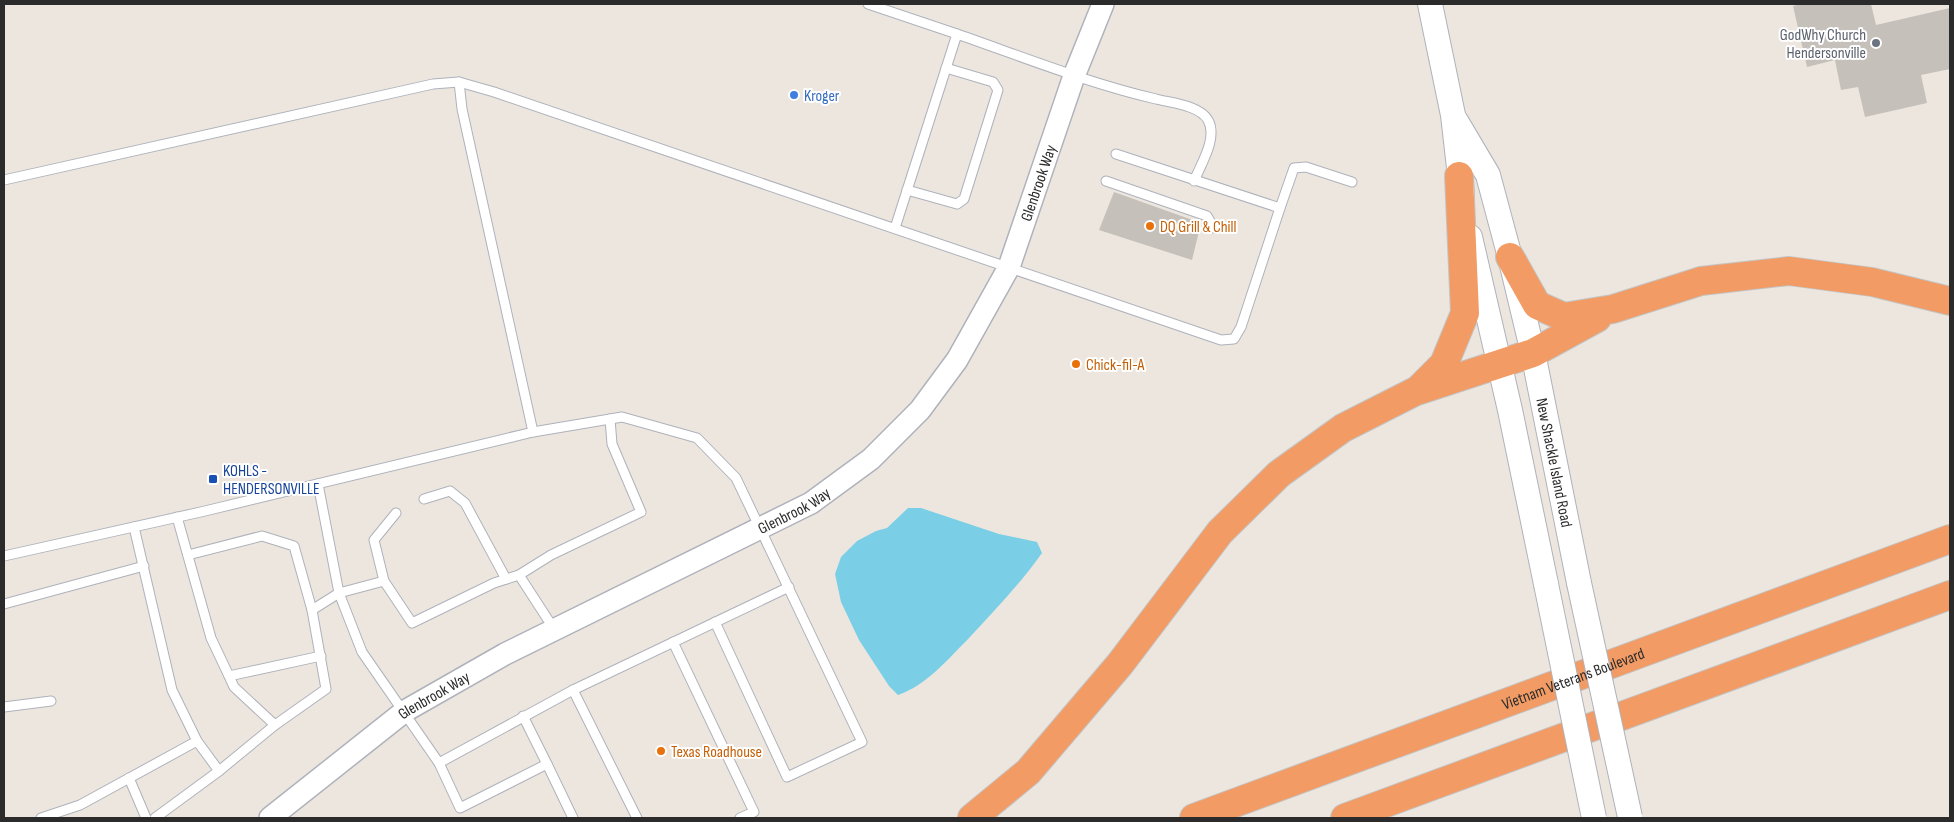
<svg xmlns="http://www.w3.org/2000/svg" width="1954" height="822" font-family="'Sofia Sans Condensed',sans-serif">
<rect width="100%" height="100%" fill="#ece6df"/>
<!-- water -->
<path fill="#7acee6" d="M908 508H921L999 534 1037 542 1042 553C1020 584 994 611 969 638 947 660 927 685 898 695L889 686 859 640 841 602 835 574 841 557 857 541 876 531 887 528Z"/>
<!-- building -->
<g fill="#c5c0ba">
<polygon points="1801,4 1871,4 1876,25 1950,8 1950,69 1921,75 1927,103 1865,117 1858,87 1841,90 1835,60 1807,67 1793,6"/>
<polygon points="1114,192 1201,223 1192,260 1099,230"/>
</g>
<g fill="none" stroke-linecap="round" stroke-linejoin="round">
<defs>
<g id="service">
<polyline points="868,4 957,34"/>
<polyline points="459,82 462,109 533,432"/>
<polyline points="1116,154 1280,208 1294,168 1306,167 1352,182"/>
<polyline points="4,180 433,84 459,82 494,92 1221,340 1234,339 1241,327 1280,208"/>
<polyline points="1106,181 1207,216 1214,228"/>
<polyline points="907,190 957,204 964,199 998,90 993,82 946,68"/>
<path d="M895 228 957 34C1023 57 1088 83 1156 99 1171 103 1199 105 1208 120 1218 138 1201 164 1194 181"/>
<polyline points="318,484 339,593 362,652 439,763 573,690"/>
<polyline points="424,499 450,491 465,503 506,579"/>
<polyline points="177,517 211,638 229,676 234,687 275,725"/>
<polyline points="134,527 172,690 197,741 219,771 155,818"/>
<polyline points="188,555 262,536 294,546 312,610"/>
<polyline points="4,556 205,511 533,432 622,417 697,438 736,478 862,742 787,777 715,622"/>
<polyline points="519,575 551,555 641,512 612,444 610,419"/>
<polyline points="384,581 374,540 396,513"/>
<polyline points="4,604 144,566"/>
<polyline points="673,642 754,812 740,818"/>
<polyline points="229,676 321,656"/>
<polyline points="4,707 51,701"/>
<polyline points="523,716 547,764"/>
<polyline points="439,763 460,808 547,764 573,818"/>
<polyline points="219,771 275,725 326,689 312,610 339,593 384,581 412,623 494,583 519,575 554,629"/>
<polyline points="129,778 146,818"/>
<polyline points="41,818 80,805 197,741"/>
<polyline points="637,818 573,690 789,587"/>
</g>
<g id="tertiary">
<path id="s1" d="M270 818 405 711 505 654 811 503 871 459 920 410 957 360 1009 267 1074 76 1103 4"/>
</g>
<g id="secondary">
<polyline points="1430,4 1453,115 1462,194"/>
<path id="s2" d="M1456 121 1488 175 1510 257 1533 353 1579 583"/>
<polyline points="1470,237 1510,410 1546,584"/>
</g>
<g id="motorway">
<polyline points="1510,257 1537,305 1564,317 1613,309 1701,281 1789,271 1872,282 1950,301"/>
<polyline points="1420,390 1533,353 1597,318"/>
<polyline points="972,818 1028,772 1120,664 1220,532 1279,474 1343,428 1418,390 1444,364 1465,313 1459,176"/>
<path id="s3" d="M1194 818 1950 539"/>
<polyline points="1345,818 1950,595"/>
</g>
</defs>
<!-- service casing -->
<use href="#service" stroke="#afb2bb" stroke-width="11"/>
<!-- tertiary casing -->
<use href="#tertiary" stroke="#afb2bb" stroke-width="24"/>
<!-- secondary casing -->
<use href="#secondary" stroke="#afb2bb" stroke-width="26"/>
<!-- motorway casing -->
<use href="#motorway" stroke="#c4c4c4" stroke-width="30"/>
<!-- service -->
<use href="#service" stroke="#fff" stroke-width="9"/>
<!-- tertiary -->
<use href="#tertiary" stroke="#fff" stroke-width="21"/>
<!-- secondary -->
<use href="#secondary" stroke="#fff" stroke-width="24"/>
<!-- motorway -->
<use href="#motorway" stroke="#f29b64" stroke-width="28"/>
<defs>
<g id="secondary-bridge">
<polyline points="1579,583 1630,817"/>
<polyline points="1546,584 1594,818"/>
</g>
</defs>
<!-- secondary-bridge casing -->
<use href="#secondary-bridge" stroke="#afb2bb" stroke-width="26" stroke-linecap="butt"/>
<!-- secondary-bridge -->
<use href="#secondary-bridge" stroke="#fff" stroke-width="24"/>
</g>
<!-- markers -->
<circle fill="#6b7280" stroke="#fff" stroke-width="2" cx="1876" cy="43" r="5"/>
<circle fill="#3f7fe0" stroke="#fff" stroke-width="2" cx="794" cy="95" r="5"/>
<g fill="#e8710a" stroke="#fff" stroke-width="2">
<circle cx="1150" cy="226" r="5"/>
<circle cx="1076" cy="364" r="5"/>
<circle cx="661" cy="751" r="5"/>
</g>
<rect fill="#1a4fb4" stroke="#fff" stroke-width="2" x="208" y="474" width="10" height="10" rx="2.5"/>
<g text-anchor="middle" stroke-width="4" stroke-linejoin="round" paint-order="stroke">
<!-- worship labels -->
<g font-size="16" fill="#5b616d" stroke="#fff" text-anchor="end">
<text x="1866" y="40">GodWhy Church<tspan x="1866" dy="18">Hendersonville</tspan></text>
</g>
<!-- shop labels -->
<g font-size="16" fill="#366cbe" stroke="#fff" text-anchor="start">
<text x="804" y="101">Kroger</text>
</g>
<!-- street labels -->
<g font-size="16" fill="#2b2b2b" stroke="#fff">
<text dy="6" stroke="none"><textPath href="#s1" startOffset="1030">Glenbrook Way</textPath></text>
<text dy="6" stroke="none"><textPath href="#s2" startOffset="358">New Shackle Island Road</textPath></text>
<text dy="6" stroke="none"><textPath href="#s1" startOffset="610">Glenbrook Way</textPath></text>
<text dy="6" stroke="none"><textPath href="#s3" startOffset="404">Vietnam Veterans Boulevard</textPath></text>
<text dy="6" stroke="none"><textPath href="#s1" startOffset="205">Glenbrook Way</textPath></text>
</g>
<!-- food labels -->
<g font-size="16" fill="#c56008" stroke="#fff" text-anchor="start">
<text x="1160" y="232">DQ Grill &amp; Chill</text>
<text x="1086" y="370">Chick-fil-A</text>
<text x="671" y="757">Texas Roadhouse</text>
</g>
<!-- transit labels -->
<g font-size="16" fill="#164399" stroke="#fff" text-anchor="start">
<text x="223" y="476">KOHLS -<tspan x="223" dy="18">HENDERSONVILLE</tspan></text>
</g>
</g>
<!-- border -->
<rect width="1954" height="822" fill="none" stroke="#2b2b2b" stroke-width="10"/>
</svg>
